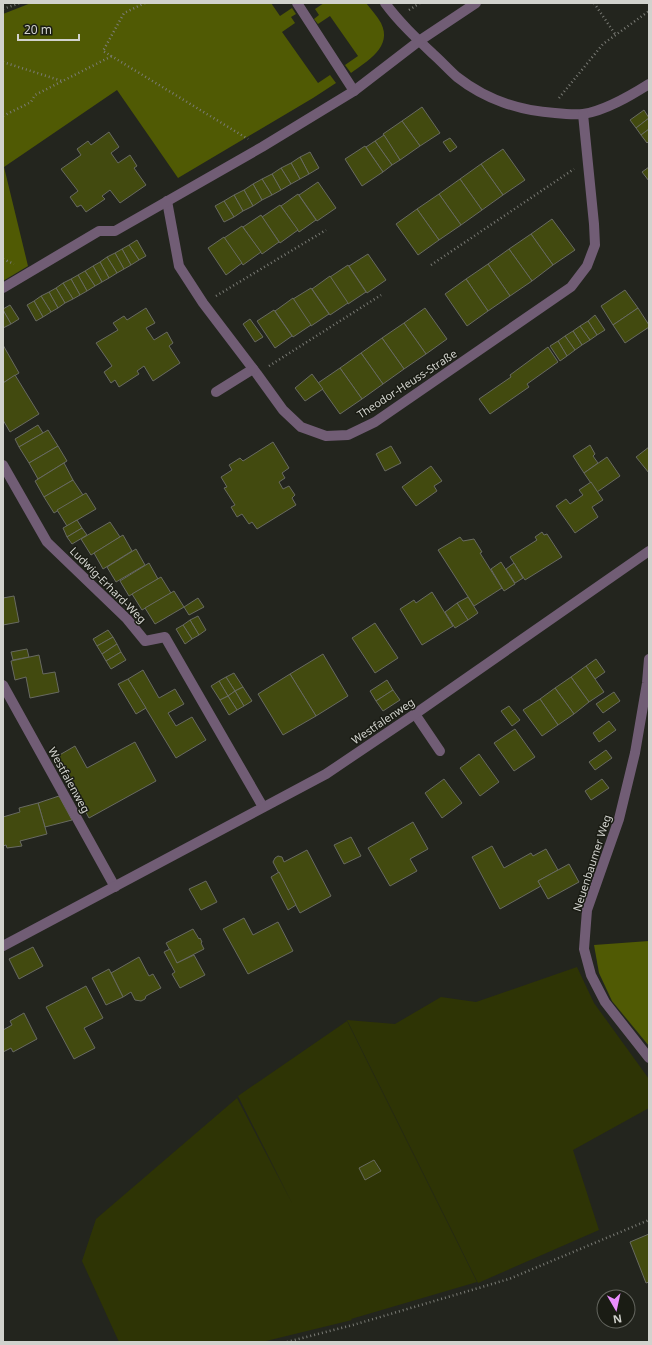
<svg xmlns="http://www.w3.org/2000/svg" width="652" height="1345" font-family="'Noto Sans',sans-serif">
<rect width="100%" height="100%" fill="#23251e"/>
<!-- green -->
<g fill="#2e3405">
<polygon points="577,967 594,1003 649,1079 649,1108 573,1150 599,1230 478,1283 347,1020 395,1024 441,997 476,1002"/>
<polygon points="347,1021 477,1282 351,1319 352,1320 262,1342 119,1342 82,1261 96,1219 237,1098 293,1205 238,1096"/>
</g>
<!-- forest -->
<g fill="#505a04">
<polygon points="31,3 271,3 280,16 292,8 296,14 291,17 295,23 282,32 318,83 330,75 336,83 313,98 178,178 117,90 4,167 28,266 3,281 3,14"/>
<path d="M324 3H366C371 9 377 16 381 23 393 47 367 61 351 73L345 65 358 56 330 16 318 24 314 19 319 15 315 9Z"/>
<polygon points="649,941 649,1046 612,1001 599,973 594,945"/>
</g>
<!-- building -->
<g fill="#424a0f" stroke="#686a61">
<polygon points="422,107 440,133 420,146 402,121"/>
<polygon points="644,110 649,118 636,128 630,120"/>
<polygon points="649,118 649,129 641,135 636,128"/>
<polygon points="402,121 420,146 400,160 383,134"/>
<polygon points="649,129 649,141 647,143 641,135"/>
<polygon points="109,132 119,147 111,153 118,163 130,155 137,166 134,168 146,185 120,203 110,190 102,196 105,199 86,212 81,205 77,207 70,197 78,191 61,169 81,155 77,149 88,141 91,145"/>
<polygon points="384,135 400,160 392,165 375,141"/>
<polygon points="450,138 457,147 450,152 443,142"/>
<polygon points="375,141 392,165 383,172 366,147"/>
<polygon points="365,146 383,172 362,186 345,159"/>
<polygon points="503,149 525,180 503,195 481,164"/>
<polygon points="310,152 319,168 309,174 300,157"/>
<polygon points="300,157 309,174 300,179 291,163"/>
<polygon points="291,163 300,179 291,184 281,168"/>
<polygon points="481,164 503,195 482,210 460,179"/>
<polygon points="649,167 649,181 642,172"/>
<polygon points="281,168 291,184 281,190 272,174"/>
<polygon points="272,174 281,190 272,195 262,179"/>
<polygon points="262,179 272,195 262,200 253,184"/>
<polygon points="460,179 482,210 461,225 439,194"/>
<polygon points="318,182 336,208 317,221 299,195"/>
<polygon points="253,184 262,200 253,206 244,190"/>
<polygon points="244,190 253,206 243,211 234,195"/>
<polygon points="298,194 316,220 299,232 281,206"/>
<polygon points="439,194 461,225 439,240 417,209"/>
<polygon points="234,195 243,211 234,217 224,201"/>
<polygon points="224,201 234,217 224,222 215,206"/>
<polygon points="280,205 298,230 280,243 262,217"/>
<polygon points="417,209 439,240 418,255 396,224"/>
<polygon points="261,215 279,242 262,254 243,227"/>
<polygon points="552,219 575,250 553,265 531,234"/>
<polygon points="242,226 261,252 243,265 224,238"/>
<polygon points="531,234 553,265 532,281 509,249"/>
<polygon points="224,237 242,263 226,275 208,248"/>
<polygon points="137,240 146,256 139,260 129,245"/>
<polygon points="129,245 139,260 131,265 122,249"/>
<polygon points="122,249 131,265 124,269 115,253"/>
<polygon points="509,249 532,281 510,296 488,264"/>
<polygon points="115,253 124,269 117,273 107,257"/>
<polygon points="368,254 386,280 367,293 349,266"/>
<polygon points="107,257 117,273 109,278 100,262"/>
<polygon points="100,262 109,278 102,282 93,266"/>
<polygon points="488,264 510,296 488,311 466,279"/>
<polygon points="348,265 366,292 348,304 330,277"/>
<polygon points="93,266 102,282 95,286 85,271"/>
<polygon points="85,271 95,286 87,291 78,275"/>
<polygon points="78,275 87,291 80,295 71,279"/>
<polygon points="330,276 348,303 330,315 312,289"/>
<polygon points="71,279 80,295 73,299 63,283"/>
<polygon points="466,279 488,311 467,326 445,294"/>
<polygon points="63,283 73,299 65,303 56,288"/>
<polygon points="56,288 65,303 58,308 49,292"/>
<polygon points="311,288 329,314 311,326 293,299"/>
<polygon points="625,290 638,308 613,325 601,306"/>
<polygon points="49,292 58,308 51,312 41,296"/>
<polygon points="41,296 51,312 43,317 34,301"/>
<polygon points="293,298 311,325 293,337 275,311"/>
<polygon points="34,301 43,317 36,321 27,305"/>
<polygon points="10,305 19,319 11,324 3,310 3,309"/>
<polygon points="146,308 155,323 146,328 154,340 167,332 173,343 169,346 180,363 153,381 144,366 137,371 139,374 119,387 115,380 111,383 104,372 112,366 96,343 118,330 113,323 124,316 127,320"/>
<polygon points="425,308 447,339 426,354 404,323"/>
<polygon points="638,308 649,325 649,327 625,343 613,325"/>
<polygon points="3,310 11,324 3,328"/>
<polygon points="274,310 292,336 275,348 257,321"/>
<polygon points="595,315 605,330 597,335 588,321"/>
<polygon points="250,319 263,337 255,342 243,324"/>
<polygon points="588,321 597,335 590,340 580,326"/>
<polygon points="404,323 426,354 404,369 382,338"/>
<polygon points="580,326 590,340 582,345 573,331"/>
<polygon points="573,331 582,345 575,350 565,336"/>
<polygon points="565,336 575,350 567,356 558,341"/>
<polygon points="382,338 404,369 383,384 361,353"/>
<polygon points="558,341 567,356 560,361 550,346"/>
<polygon points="3,345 19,373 3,383"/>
<polygon points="548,347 558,362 527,384 529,387 490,414 479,399 511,377 510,375"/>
<polygon points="361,353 383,384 362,399 340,368"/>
<polygon points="340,368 362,399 340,414 318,383"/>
<polygon points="312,374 323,389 305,401 295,388"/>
<polygon points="15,375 39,414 10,432 3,420 3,383"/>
<polygon points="38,425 43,433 19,447 15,439"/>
<polygon points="48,430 58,446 29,463 19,447"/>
<polygon points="273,442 289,468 282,473 285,478 279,482 283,489 289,486 295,495 292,498 296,505 257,529 252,522 249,524 242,514 237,517 231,507 235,505 224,488 227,487 221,477 232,470 229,465 240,458 243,461"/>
<polygon points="590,445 595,454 593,456 598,463 584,473 573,456"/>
<polygon points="58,446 67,461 38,479 29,463"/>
<polygon points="391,446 401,463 385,471 376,454"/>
<polygon points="649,447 649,473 636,457"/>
<polygon points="607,457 620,476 597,492 584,473"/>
<polygon points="64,463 73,480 44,497 35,481"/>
<polygon points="431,466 442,481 434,486 437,491 416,506 402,487"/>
<polygon points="73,480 83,495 54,513 44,497"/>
<polygon points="591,482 603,500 592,507 598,517 575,533 556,506 566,499 570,504 583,495 579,490"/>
<polygon points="86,493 96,509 67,526 57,510"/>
<polygon points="77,520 82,528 67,537 63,528"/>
<polygon points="110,522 120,537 91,555 81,539"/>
<polygon points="82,528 87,535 72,544 67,537"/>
<polygon points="542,532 544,535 547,534 562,557 525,580 510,557 537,540 535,537"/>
<polygon points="123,535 132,551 103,569 94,553"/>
<polygon points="460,537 463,541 474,539 482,552 480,553 502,588 474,606 438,550"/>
<polygon points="136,549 145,565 116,582 107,567"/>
<polygon points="501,562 515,584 504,591 491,569"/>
<polygon points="149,563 158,579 129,596 120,581"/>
<polygon points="514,563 523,578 515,583 506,569"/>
<polygon points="161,577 171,593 142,610 132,594"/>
<polygon points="174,591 184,607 155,624 145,608"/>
<polygon points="432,592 453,626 422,645 400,609 414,600 416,603"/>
<polygon points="14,596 19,622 3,625 3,598"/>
<polygon points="468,597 478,613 468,620 457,603"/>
<polygon points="198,598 204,607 189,615 184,607"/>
<polygon points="457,603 468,620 455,628 445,612"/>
<polygon points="198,616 206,630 199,635 190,620"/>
<polygon points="190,620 199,635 192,639 183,625"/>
<polygon points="375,623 398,658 375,673 352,638"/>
<polygon points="183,625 192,639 185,644 176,629"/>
<polygon points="108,630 113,637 97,646 93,639"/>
<polygon points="113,637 117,644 102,654 97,646"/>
<polygon points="117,644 121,652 106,661 102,654"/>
<polygon points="27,649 29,657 13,660 11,652"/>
<polygon points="121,652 126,660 111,669 106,661"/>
<polygon points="323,654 348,696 316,716 290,674"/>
<polygon points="39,655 43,674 55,672 59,692 30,698 26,677 15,680 11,661"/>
<polygon points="596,659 605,672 595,679 586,666"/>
<polygon points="586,666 604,692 589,702 571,677"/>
<polygon points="143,670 159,698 175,689 184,704 168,713 176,726 192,717 206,740 176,758 128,679"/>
<polygon points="234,673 243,687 235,691 226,677"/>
<polygon points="290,674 316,716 283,735 258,694"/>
<polygon points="226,677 235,691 228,696 219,681"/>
<polygon points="571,677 589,702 574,714 555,688"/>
<polygon points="128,679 146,708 136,714 118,684"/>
<polygon points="387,680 393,690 376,701 370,691"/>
<polygon points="219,681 228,696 220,700 211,686"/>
<polygon points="243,687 252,701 244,706 235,691"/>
<polygon points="555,688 574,714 558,725 540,699"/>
<polygon points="393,690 400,700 383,711 376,701"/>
<polygon points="235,691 244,706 237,710 228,696"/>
<polygon points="614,692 620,701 603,713 596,704"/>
<polygon points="228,696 237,710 229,715 220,700"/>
<polygon points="540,699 558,725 542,736 523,710"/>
<polygon points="509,706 520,720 512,726 501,711"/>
<polygon points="609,721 616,730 599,742 593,733"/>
<polygon points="515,729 535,757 514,771 494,743"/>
<polygon points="135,742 156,781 89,818 56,757 75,746 87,768"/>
<polygon points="606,750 612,758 595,770 589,762"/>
<polygon points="479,754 499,782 480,796 460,768"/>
<polygon points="444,779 462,803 442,818 425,793"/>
<polygon points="602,779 609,788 591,800 585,791"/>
<polygon points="59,796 72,820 45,827 38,803"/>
<polygon points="38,803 47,834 20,841 22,846 7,848 6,845 3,846 3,817 20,812 19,808"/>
<polygon points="413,822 428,849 410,859 417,871 390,886 368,848"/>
<polygon points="351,837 361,856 344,864 334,845"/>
<polygon points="492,846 504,868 531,853 533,856 546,849 558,870 538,881 541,886 500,909 472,857"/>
<polygon points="307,850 331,896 300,913 273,862 275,858 278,856 282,857 284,862"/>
<polygon points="569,864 579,882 548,899 538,881"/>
<polygon points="279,872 296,905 288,910 271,877"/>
<polygon points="206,881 217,902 201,910 189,889"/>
<polygon points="244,918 253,935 278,922 293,951 248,974 223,929"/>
<polygon points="193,929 199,939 200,938 202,942 201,943 204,949 177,963 166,943"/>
<polygon points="33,947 43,966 19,979 9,959"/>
<polygon points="170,949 177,963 194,955 205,975 180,988 172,974 175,972 164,952"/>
<polygon points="139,957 149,976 153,974 161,988 146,996 145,999 141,1001 135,1000 131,992 123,997 111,973"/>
<polygon points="109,969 123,997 106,1005 92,978"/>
<polygon points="86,986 103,1018 84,1028 95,1048 74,1059 46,1007"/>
<polygon points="24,1013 37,1039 13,1052 11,1048 3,1052 3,1030 12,1025 10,1021"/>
<polygon points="374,1160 381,1171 365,1180 359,1168"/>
<polygon points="649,1234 649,1282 646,1283 630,1242"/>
</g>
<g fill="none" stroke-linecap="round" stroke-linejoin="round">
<!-- path -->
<g stroke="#7b7c76" stroke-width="2.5" stroke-dasharray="1 3" stroke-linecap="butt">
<polyline points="145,3 124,13 103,51 248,139"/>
<polyline points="594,3 615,34"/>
<polyline points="3,9 20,3"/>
<polyline points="409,10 420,3"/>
<polyline points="3,62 62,81"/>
<polyline points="559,98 603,44 649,11"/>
<polyline points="3,116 31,102 35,95 112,56"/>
<polyline points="3,259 14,264"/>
<polyline points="431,265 574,169"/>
<polyline points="216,296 326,230"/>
<polyline points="269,366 381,295"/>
<polyline points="287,1342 353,1325 509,1279 649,1220"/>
</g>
<!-- minor -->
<g stroke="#715d75" stroke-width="10">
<polyline points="297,3 354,91"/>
<path d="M385 3C399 22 416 38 433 54 441 61 449 70 457 77 485 99 520 111 555 113 564 114 574 115 583 114 605 111 630 96 649 84"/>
<polyline points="167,201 179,266 203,303 257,374 283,410 301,427 326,436 348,435 375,422 571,287 587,266 595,245 594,224 583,114"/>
<polyline points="3,288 99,231 115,231 262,147 354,91 419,41 476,3"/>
<polyline points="216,392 253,369"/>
<polyline points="3,465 47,542 127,619 145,641 165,637 263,807"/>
<polyline points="649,659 647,683 635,753 619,819 587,910 584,949 591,975 605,1002 649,1058"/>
<polyline points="3,685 115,887"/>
<polyline points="415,714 440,751"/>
<polyline points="3,946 326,774 415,714 649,551"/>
</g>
</g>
<g text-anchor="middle" stroke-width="3" stroke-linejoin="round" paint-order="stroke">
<!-- street labels -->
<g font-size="11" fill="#d1d2cd" stroke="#1a1c14">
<text transform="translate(407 384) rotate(-33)" y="4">Theodor-Heuss-Straße</text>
<text transform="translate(108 585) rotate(45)" y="4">Ludwig-Erhard-Weg</text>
<text transform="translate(383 721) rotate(-34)" y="4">Westfalenweg</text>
<text transform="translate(69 780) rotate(61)" y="4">Westfalenweg</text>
<text transform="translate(592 863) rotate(-72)" y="4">Neuenbaumer Weg</text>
</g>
</g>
<!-- border -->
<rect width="652" height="1345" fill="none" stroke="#d1d2cd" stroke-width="8"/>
<!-- north arrow -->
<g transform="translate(616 1309) rotate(171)"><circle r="19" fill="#1a1c14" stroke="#63655e"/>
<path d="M0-3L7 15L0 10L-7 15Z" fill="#e98dfd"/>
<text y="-6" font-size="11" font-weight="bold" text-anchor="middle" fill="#d1d2cd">N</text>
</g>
<!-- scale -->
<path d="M18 34v6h61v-6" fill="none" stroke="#d1d2cd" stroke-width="2"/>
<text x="24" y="34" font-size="12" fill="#d1d2cd" stroke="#1a1c14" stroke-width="3" paint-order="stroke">20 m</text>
</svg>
